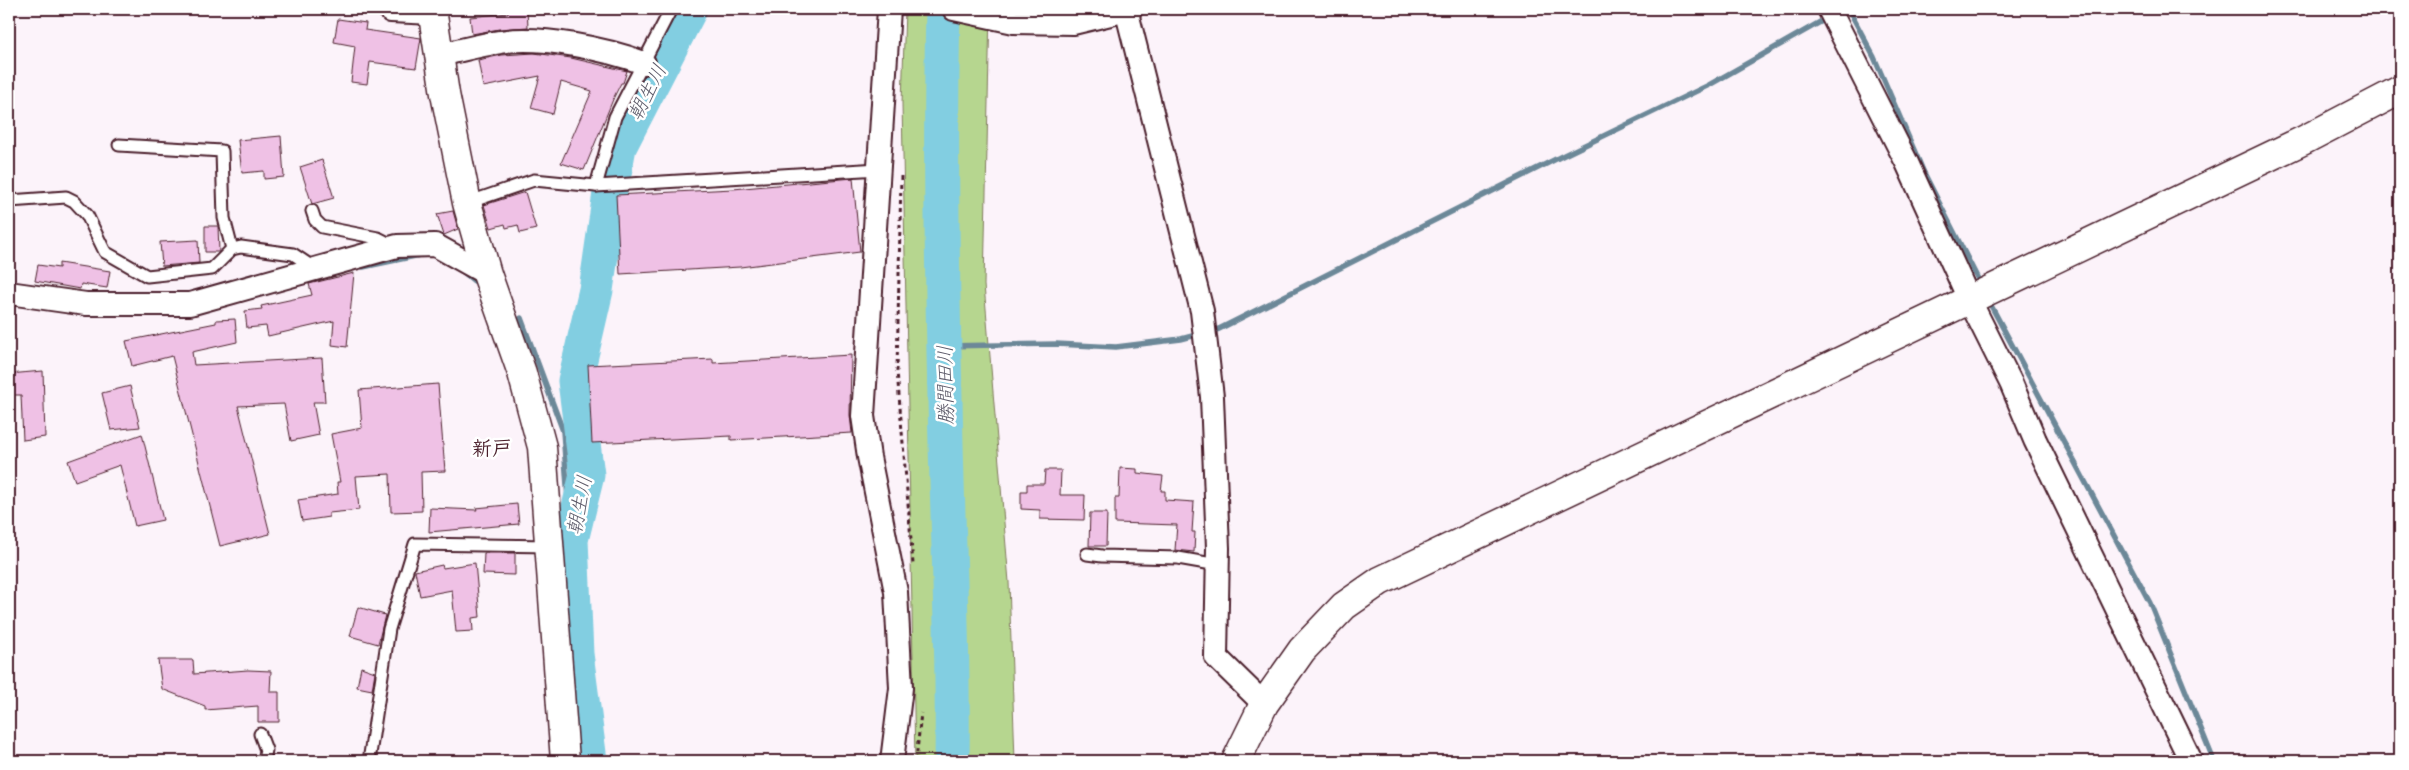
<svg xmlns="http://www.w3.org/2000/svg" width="2409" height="770" font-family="'Architects Daughter','Klee One',sans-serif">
<rect width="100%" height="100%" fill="#fcf3fa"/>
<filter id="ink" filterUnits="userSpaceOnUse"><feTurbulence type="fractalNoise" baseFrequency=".02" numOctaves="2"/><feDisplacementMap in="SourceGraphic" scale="10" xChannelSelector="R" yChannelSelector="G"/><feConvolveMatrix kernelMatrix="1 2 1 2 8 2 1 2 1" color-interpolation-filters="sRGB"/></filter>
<g filter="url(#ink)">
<!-- green -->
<polygon fill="#b6d68f" stroke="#807a5d" points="905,9 990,9 984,285 1009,582 1015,761 915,761 902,103"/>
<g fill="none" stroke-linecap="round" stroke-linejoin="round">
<!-- stream -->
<g stroke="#6c8898" stroke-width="5.5">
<polyline points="1849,10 1874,57 1924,173 1981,285"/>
<polyline points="1837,14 1852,9"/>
<polyline points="363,267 420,255"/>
<polyline points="462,271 474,281"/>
<polyline points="1987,298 2150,603 2214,761"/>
<polyline points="521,318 563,431 571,540"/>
<polyline points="1209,332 1219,329 1560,157 1709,85 1829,17"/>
<polyline points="944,346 1056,344 1116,347 1181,339 1200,334"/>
</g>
<!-- river -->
<g stroke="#82cee1" stroke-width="35">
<path d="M943 9C940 138 942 269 945 398 947 519 954 640 952 761"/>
<polyline points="613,179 619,147 690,9"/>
<polyline points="590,761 576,654 571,540 587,475 575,381 596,290 610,193"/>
</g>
</g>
<!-- building -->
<g fill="#efc1e5" stroke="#4a1f2b">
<polygon points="508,9 527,9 528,27 499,29 472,34 470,17 508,13"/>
<polygon points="338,19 366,23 365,30 421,38 416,68 370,62 367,84 351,82 355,46 334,42"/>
<polygon points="534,53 571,58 627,71 623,83 621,83 614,97 584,170 561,163 592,91 561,82 553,114 531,108 540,76 483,87 478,60 502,55"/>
<polygon points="281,136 284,177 264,179 264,171 242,173 238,140"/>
<polygon points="322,160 334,198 312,204 300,167"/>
<polygon points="853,178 860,252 740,267 620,274 616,195 733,189"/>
<polygon points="525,192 536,229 520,233 518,225 506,228 505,224 491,228 484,205"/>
<polygon points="453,211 458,229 444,235 437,214"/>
<polygon points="205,226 218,226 219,252 205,252"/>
<polygon points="198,240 199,263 162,266 160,242"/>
<polygon points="59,263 110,271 107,288 81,284 80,289 35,281 38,265 59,268"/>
<polygon points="354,273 347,347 332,345 334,321 268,336 266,326 247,328 245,311 262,309 261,306 312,295 309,284"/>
<polygon points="235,319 237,342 192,352 194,365 322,358 325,402 313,402 319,435 291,441 284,404 238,406 270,534 220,546 172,356 132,366 126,341 216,323 216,320"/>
<polygon points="851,355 850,415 852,433 731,440 731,436 592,443 588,365 713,359 713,363"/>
<polygon points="43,371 45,437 23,440 21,395 9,395 9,374"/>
<polygon points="438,384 445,471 421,472 422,511 391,512 390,474 356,476 359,510 329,513 329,517 302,521 298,500 338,494 337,482 340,482 331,434 362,428 359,390"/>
<polygon points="130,386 140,427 111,430 102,393"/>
<polygon points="142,434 163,520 135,526 120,465 75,481 68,461"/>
<polygon points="1120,468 1137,469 1137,473 1163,476 1161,491 1165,491 1165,500 1194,502 1192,532 1195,532 1194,552 1175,550 1177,525 1115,523 1115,498 1119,498"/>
<polygon points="1045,470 1061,470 1060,495 1085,495 1084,520 1040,519 1040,510 1021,509 1021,491 1027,491 1027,484 1044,484"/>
<polygon points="517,504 519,524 429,532 430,508 477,510 476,508"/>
<polygon points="1090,513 1107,513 1106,546 1089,546"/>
<polygon points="484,553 515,553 515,575 483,574"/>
<polygon points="475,563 480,617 472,618 473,631 456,632 452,590 420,596 415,571 442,565 443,568"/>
<polygon points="358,607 385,615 378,644 350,636"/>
<polygon points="158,660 193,660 194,674 248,670 271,671 270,692 279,692 279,722 258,722 258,706 205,710 205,706 162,689"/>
<polygon points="361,667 375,672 372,690 357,687"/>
</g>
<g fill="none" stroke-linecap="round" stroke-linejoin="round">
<defs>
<g id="lane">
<polyline points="119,145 222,151 224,218 232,249"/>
<polyline points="596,186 879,169"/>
<polyline points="9,201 66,197 74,201 87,215 105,252 147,276 212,269 232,249 241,247 293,254 314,268"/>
<polyline points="467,203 534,180 596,186 615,117 671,9"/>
<polyline points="312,211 315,220 322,227 378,238 384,241 389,248"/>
<polyline points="1087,554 1102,556 1178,558 1218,565"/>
<polyline points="260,734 266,750 264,761"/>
<polyline points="369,761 389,629 415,544 549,546"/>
</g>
<g id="street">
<polyline points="889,9 863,416 869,457 896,592 901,688 892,761"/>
<polyline points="954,9 1014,22 1073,23 1131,9"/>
<polyline points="1126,9 1202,311 1212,397 1218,548 1216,657 1264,704"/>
<polyline points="1829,9 1907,163 1969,299 2011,383 2035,440 2191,761"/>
<polyline points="391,11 433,13"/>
<path d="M439 55C459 51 479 45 500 42 540 35 606 49 644 63"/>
<polyline points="9,293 86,304 190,304 397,246 435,245 487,274"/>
</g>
<g id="secondary">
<polyline points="432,9 445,94 467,203 487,274 522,373 542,447 565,761"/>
<polyline points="1236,761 1264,704 1302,650 1344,606 1380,581 2304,140 2400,90"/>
</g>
</defs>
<!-- lane casing -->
<use href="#lane" stroke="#4a1f2b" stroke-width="15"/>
<!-- street casing -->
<use href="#street" stroke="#4a1f2b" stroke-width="26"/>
<!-- secondary casing -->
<use href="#secondary" stroke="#4a1f2b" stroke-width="31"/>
<!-- path -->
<g stroke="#4a1f2b" stroke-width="3" stroke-dasharray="4 4" stroke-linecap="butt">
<polyline points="901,176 897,371 913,564"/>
<polyline points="916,761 921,713"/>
</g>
<!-- lane -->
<use href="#lane" stroke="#fff" stroke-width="11"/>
<!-- street -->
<use href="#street" stroke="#fff" stroke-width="22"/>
<!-- secondary -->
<use href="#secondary" stroke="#fff" stroke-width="28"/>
</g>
</g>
<g text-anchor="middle" stroke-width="5" stroke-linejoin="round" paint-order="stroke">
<!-- water labels -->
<g font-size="20" font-style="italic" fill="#5e5c6b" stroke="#fff">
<text transform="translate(647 92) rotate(-63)" y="7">朝生川</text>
<text transform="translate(945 385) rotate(-91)" y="7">勝間田川</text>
<text transform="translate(579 505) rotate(-79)" y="7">朝生川</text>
</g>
<!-- neighbourhood labels -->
<g font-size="20" font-weight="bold" fill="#4a1f2b" stroke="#fff">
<text x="492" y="455">新戸</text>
</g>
</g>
<!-- margin -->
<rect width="2409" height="770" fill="none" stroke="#fff" stroke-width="30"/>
<rect x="15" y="15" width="2379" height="740" fill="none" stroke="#4a1f2b" stroke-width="2" filter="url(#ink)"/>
</svg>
